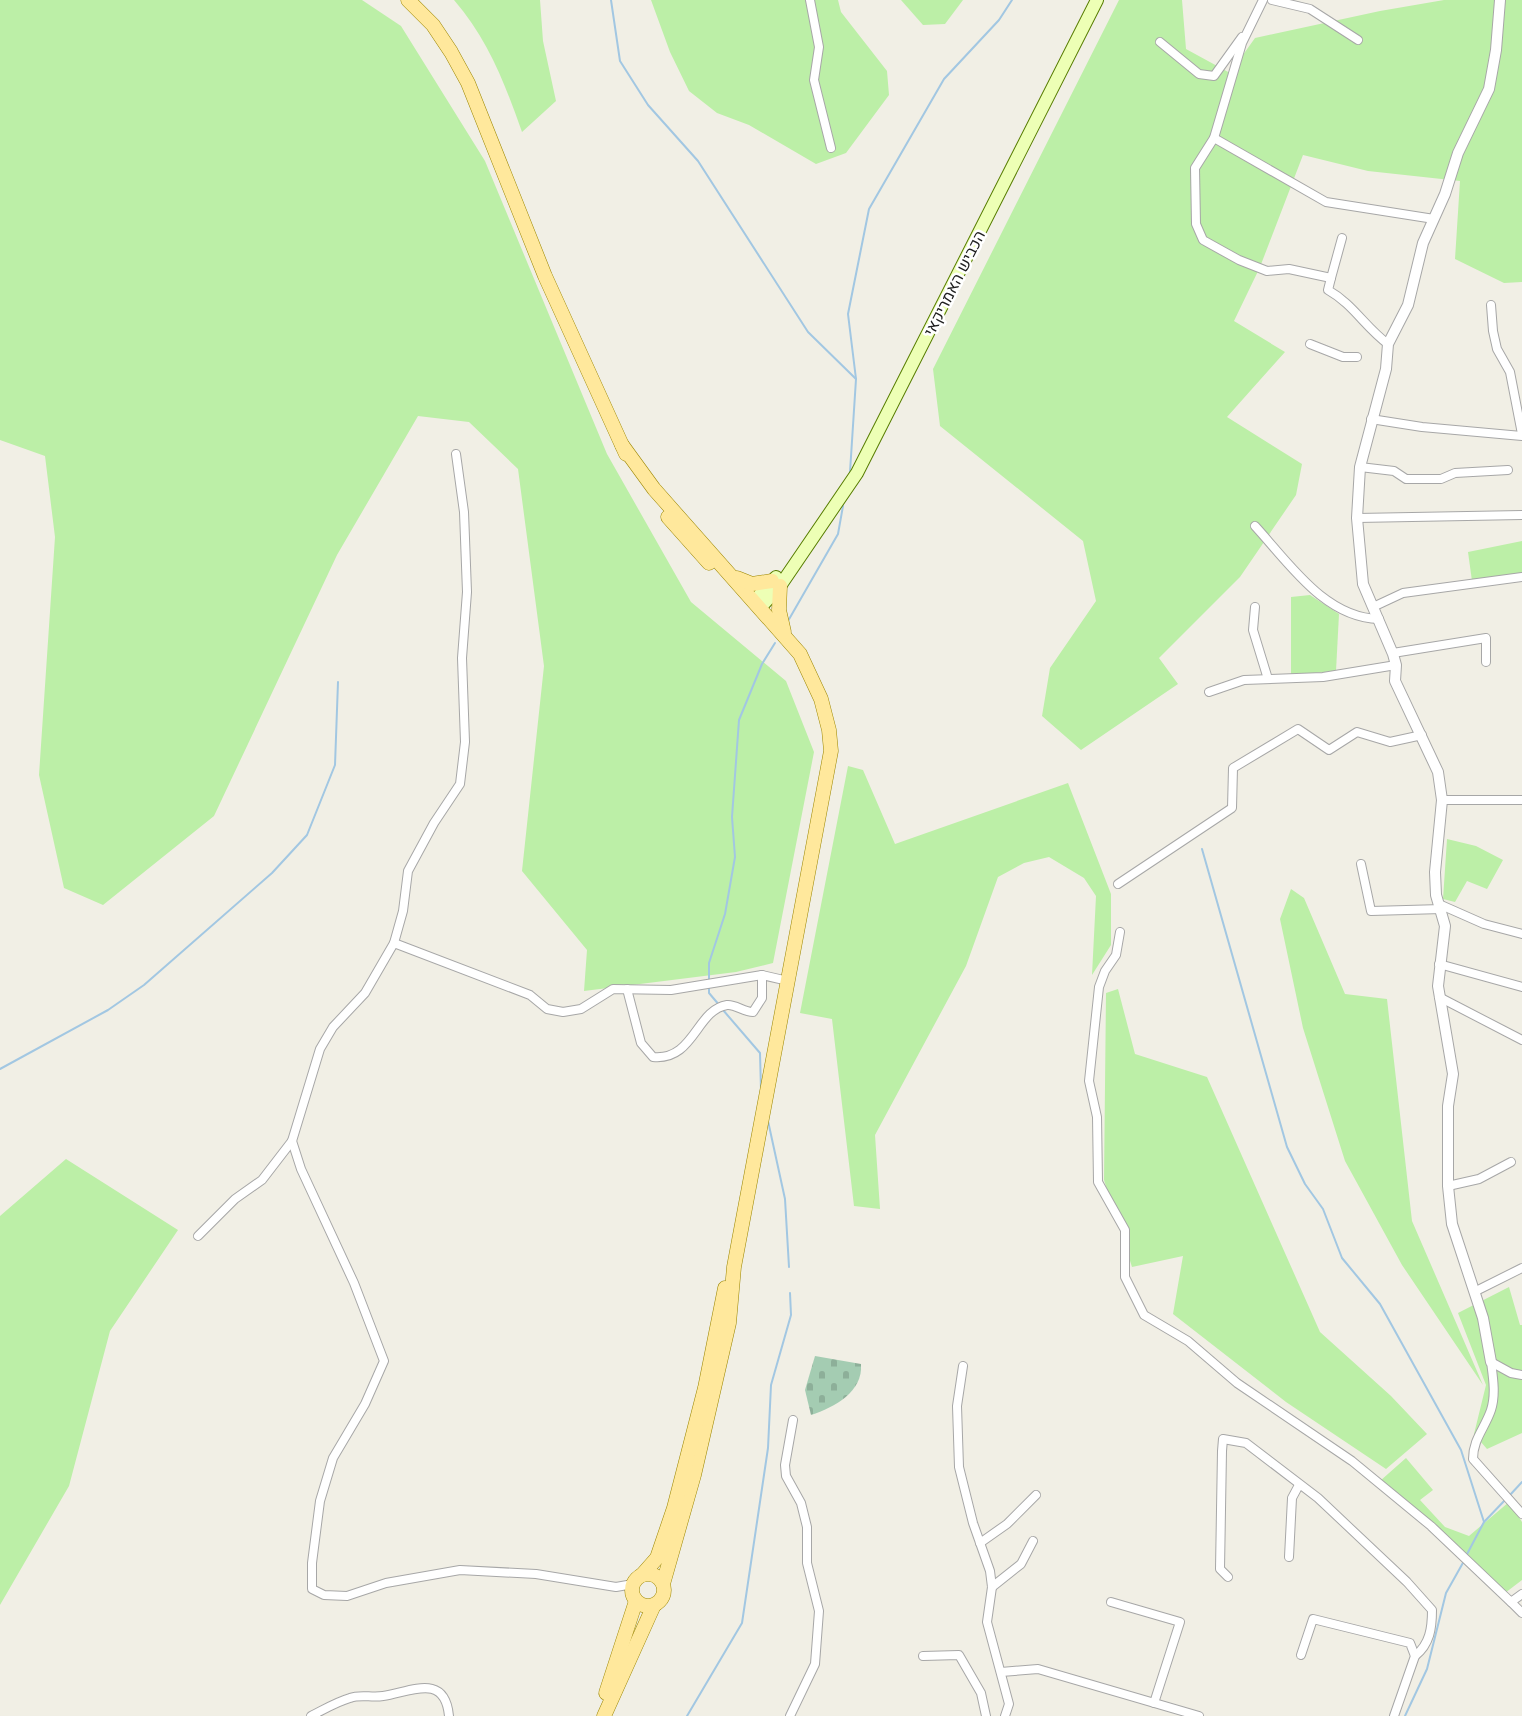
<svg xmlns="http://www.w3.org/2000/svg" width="1522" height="1716" font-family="Montserrat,Heebo,sans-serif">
<defs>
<pattern id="cemetery-stones" width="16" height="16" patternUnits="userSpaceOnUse" patternTransform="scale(1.5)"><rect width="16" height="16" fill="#a4ccb2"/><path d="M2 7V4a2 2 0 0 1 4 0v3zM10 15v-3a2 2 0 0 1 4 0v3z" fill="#8daf99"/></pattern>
</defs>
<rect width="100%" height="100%" fill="#f1efe5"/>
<!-- grass -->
<g fill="#bcefa7">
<polygon points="0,0 362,0 401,26 485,161 607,454 691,602 786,681 814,752 773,963 736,972 584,991 587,950 522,871 544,666 518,469 469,422 418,416 337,555 214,816 103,905 64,888 39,775 55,537 45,456 0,440"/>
<path d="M454 0H540L543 41 556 101 522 132C505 84 488 39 454 0Z"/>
<polygon points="651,0 838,0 841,12 887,71 889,95 846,153 816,164 749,125 717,113 689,91 670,52"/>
<polygon points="901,0 963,0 945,24 923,25"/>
<polygon points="1119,0 1182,0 1186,49 1230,73 1255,38 1380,11 1444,0 1522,0 1522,282 1504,283 1455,259 1460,181 1368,171 1303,155 1260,267 1234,321 1285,352 1227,417 1302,464 1296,495 1240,577 1159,658 1178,684 1081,750 1042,716 1050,668 1096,601 1083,541 940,426 933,369"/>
<polygon points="1522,541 1522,574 1472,581 1468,552"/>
<polygon points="1310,595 1339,614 1336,671 1291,675 1291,597"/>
<polygon points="848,766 863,770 895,844 1068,783 1111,894 1111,945 1092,975 1096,896 1084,878 1049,857 1024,863 998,877 966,966 875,1135 880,1209 854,1206 832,1019 800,1013"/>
<polygon points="1447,839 1476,846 1503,860 1487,889 1467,881 1455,902 1443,899"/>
<polygon points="1291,889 1304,898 1345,994 1387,999 1412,1221 1483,1385 1402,1265 1345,1161 1303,1028 1280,919"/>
<polygon points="1118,989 1135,1054 1207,1077 1320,1332 1391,1396 1427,1434 1386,1469 1286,1402 1173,1314 1183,1256 1132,1267 1104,1180 1106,993"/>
<polygon points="66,1159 178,1230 110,1331 69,1486 0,1605 0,1216"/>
<polygon points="1509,1287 1520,1325 1522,1325 1522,1433 1487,1449 1474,1434 1486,1385 1458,1313"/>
<polygon points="1406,1458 1433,1490 1420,1500 1445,1527 1469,1536 1509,1502 1522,1522 1522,1580 1505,1593 1380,1481"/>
</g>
<!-- cemetery -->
<path fill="url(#cemetery-stones)" d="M815 1356 861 1364C863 1392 835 1407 811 1415L805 1390Z"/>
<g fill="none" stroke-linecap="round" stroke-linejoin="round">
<!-- stream -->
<g stroke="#a2c7e2" stroke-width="2">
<polyline points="611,0 620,61 648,105 698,161 808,332 856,379"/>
<polyline points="850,472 856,379 848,314 869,209 944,79 999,20 1012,0"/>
<polyline points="788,621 838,534 843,506"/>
<polyline points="1202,849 1287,1147 1305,1184 1323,1209 1342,1258 1380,1304 1461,1450 1484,1522"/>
<polyline points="720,1006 709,993 709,963 725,914 735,857 732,817 739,720 762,664 775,643"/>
<polyline points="723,1010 760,1053 761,1090"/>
<polyline points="0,1069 108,1010 144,985 272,873 307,835 335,765 338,682"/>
<polyline points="768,1121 785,1199 789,1267"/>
<polyline points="1510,1495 1522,1482"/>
<polyline points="1466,1556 1484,1522 1506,1499"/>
<polyline points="687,1716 742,1623 768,1448 771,1385 791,1315 790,1293"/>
<polyline points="1405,1716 1427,1669 1446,1593 1464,1561"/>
</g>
<defs>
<g id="minor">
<polyline points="810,0 819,47 814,80 831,148"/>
<path d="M1263 0 1242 43 1214 138 1195 168 1196 224 1203 240 1239 260 1267 271 1289 269 1331 278 1328 290C1353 304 1365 327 1388 344"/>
<polyline points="1272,0 1310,9 1358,40"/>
<polyline points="1160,42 1199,74 1214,76 1242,37"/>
<polyline points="1214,138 1326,202 1434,219"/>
<polyline points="1331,278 1342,238"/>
<polyline points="1491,305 1493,331 1497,349 1510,372 1522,434"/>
<polyline points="1310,344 1343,357 1357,357"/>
<polyline points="1371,419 1422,427 1522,436"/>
<polyline points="456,454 464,512 467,592 462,658 465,742 460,784 434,823 408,871 403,911 394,943 365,993 333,1027 320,1049 292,1141 301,1169 354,1283 384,1361 365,1404 333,1458 320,1501 312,1563 312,1589 324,1595 347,1596 386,1583 460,1570 536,1574 616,1587 633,1584"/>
<polyline points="1360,467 1394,471 1406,479 1441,479 1455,473 1508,470"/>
<polyline points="1357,518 1522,515"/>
<path d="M1255 526C1289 563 1325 618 1379 619"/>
<polyline points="1255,607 1253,630 1268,679"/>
<polyline points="1373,607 1403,593 1522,577"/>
<polyline points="1393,653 1486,638 1486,662"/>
<polyline points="1209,692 1244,680 1323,677 1396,665"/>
<polyline points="1442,800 1522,800"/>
<polyline points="1361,864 1371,911 1442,909"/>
<polyline points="1118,884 1232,808 1233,768 1298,729 1329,750 1357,732 1390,742 1422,735"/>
<polyline points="1441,905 1484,924 1522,934"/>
<polyline points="1120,932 1116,955 1105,971 1099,987 1089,1081 1097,1117 1098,1182 1125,1230 1125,1277 1144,1315 1188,1341 1237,1383 1352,1461 1431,1526 1511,1602 1522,1594"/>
<polyline points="394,943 530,995 547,1009 563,1012 581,1009 613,989 671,990 762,975 788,981"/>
<polyline points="1439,964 1522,987"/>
<path d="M627 989 641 1043 653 1057C694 1061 696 1010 727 1005 735 1004 744 1012 753 1012L762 998V975"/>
<polyline points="1439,997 1522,1040"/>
<polyline points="1448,1186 1479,1179 1511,1162"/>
<polyline points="198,1236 235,1199 262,1180 292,1141"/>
<polyline points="1474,1292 1522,1268"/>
<path d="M1491 1362C1493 1377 1496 1395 1491 1410 1485 1428 1473 1439 1473 1459L1522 1514"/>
<polyline points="1491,1362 1511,1373 1522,1375"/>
<polyline points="963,1366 957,1406 959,1467 973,1523 990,1571 992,1587 987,1622 1009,1704 1005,1716"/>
<polyline points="980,1543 1007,1524 1036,1495"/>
<polyline points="1289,1557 1292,1498 1299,1485"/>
<path d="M1228 1577 1220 1569 1222 1451 1223 1439 1246 1443 1318 1498 1407 1582 1432 1610C1432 1628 1430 1644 1415 1656"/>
<polyline points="992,1587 1021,1564 1033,1541"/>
<polyline points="1111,1602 1180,1622 1154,1703"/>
<polyline points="1511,1602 1522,1613"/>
<polyline points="1301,1655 1313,1619 1410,1643 1415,1656 1394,1716"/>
<polyline points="923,1656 959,1655 981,1693 986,1716"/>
<polyline points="1001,1672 1038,1669 1199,1716"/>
<path d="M311 1716C323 1710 336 1702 350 1698 360 1694 372 1698 383 1696 410 1692 445 1672 449 1716"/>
<polyline points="790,1716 815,1664 819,1611 807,1563 807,1527 801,1503 786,1476 785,1465 793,1420"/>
</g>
<polyline id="tertiary" points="1491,1362 1483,1318 1452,1224 1448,1186 1448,1106 1453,1074 1438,986 1445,926 1436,895 1435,872 1442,800 1438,772 1395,681 1396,665 1393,654 1363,584 1357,518 1360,467 1386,369 1388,344 1408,305 1423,243 1445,194 1458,153 1489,89 1496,50 1500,0"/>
<g id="secondary">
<polyline points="754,601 776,577"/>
<polyline points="760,608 780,586 857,473 1097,0"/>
</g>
<g id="primary">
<polyline points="408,0 433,25 451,52 468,83 545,276 626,454"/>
<polyline points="622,445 654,489 800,654 821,699 829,730 831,751 734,1267 729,1323 694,1475 663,1584"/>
<polyline points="668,517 709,563"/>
<polyline points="737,578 752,584 772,581"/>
<polyline points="780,586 779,610 784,632"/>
<circle cx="648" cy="1590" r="16"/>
<polyline points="642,1575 657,1558 674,1508 705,1388 725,1288"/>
<polyline points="606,1693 636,1601"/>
<polyline points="604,1716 654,1605"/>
</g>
</defs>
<!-- minor casing -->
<use href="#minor" stroke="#a7a7a7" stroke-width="10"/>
<!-- tertiary casing -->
<use href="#tertiary" stroke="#a7a7a7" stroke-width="12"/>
<!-- secondary casing -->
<use href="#secondary" stroke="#577d00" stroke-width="14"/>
<!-- primary casing -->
<use href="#primary" stroke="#9b8600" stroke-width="15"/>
<!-- minor -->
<use href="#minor" stroke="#fff" stroke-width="8"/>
<!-- tertiary -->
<use href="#tertiary" stroke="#fff" stroke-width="10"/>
<!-- secondary -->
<use href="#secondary" stroke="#edffb5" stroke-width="12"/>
<!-- primary -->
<use href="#primary" stroke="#ffe89c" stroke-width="14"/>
</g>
<g text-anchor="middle" stroke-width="5" stroke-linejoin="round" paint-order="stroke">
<!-- street labels -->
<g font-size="16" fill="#202020" stroke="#fff">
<text transform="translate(954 283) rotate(-63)" y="6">הכביש האמריקאי</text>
</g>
</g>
</svg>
